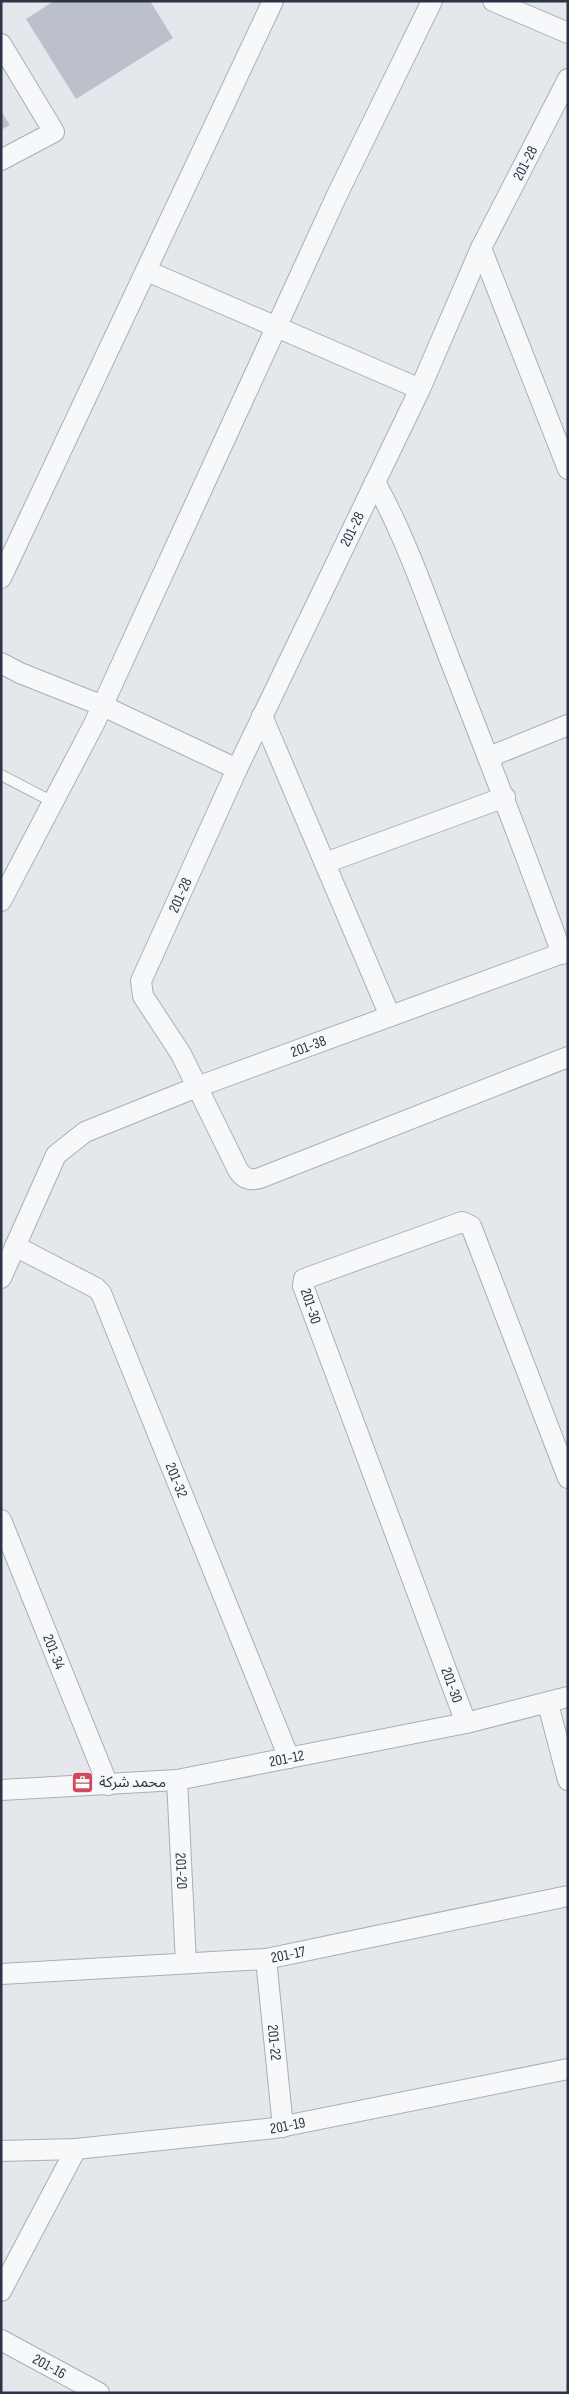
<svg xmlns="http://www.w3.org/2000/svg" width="569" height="2394" font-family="'Sofia Sans Condensed','Noto Sans Arabic',sans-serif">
<rect width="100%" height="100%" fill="#e4e7ec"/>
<!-- building -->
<g fill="#bbc0ca">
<polygon points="54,1 150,1 173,38 76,99 26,19"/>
<polygon points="1,111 10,125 1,130"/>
</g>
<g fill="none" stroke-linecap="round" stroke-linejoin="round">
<defs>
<polyline id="lane" points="1,775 53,802"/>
<g id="street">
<polyline points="493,1 568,33"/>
<polyline points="1,44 54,132 1,160"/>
<path d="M568 79 481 248 420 389 237 769 141 981 143 996 181 1054 238 1170C243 1178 250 1181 260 1178L568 1057"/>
<polyline points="481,248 568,469"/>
<polyline points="147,271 420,389"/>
<path d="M375 482C406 538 427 600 450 660 488 757 526 855 562 954"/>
<polyline points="1,578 273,1"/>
<polyline points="1,663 20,673 103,706 237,769"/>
<polyline points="262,716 390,1016"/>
<polyline points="489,757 568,725"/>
<polyline points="325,863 505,797"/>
<polyline points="1,901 94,724 337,195 432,1"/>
<path id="s1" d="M15 1246 96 1288 101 1293 289 1758"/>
<path id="s2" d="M1 1278 56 1155 85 1132 197 1087 568 951"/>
<path id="s3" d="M1 1520 108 1785"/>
<polyline points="548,1704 568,1780"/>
<polyline points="466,1723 303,1286 304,1279 462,1222 471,1226 568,1478"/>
<path id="s4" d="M177 1780 186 1963"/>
<path id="s5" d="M1 1790 177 1780 466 1723 568 1697"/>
<path id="s6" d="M266 1959 283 2127"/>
<path id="s7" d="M1 1974 266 1959 568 1896"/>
<path id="s8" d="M1 2151 76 2149 275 2128 568 2069"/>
<polyline points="1,2291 76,2149"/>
<path id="s9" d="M1 2340 99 2393"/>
</g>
</defs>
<!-- lane casing -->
<use href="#lane" stroke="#a9aeb7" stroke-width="12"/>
<!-- street casing -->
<use href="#street" stroke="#a9aeb7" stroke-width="22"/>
<!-- lane -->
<use href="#lane" stroke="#f7f8fa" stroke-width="10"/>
<!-- street -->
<use href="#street" stroke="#f7f8fa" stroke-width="20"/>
</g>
<!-- icons -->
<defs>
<symbol id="office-square" viewBox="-11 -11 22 22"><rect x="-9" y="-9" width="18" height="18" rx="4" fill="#d1495b" stroke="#f4f6f9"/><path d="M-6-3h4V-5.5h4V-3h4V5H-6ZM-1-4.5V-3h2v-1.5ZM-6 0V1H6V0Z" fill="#fff"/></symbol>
</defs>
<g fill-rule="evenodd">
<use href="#office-square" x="70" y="1770" width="25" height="25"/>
</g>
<g text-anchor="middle" stroke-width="4" stroke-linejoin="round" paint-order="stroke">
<!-- street labels -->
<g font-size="15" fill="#2b3445" stroke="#f4f6f9">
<text transform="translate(525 163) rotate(-63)" y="5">201-28</text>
<text transform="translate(352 529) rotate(-64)" y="5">201-28</text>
<text transform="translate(180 895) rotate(-66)" y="5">201-28</text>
<text dy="5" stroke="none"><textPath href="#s2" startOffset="411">201-38</textPath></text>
<text transform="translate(311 1306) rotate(72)" y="5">201-30</text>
<text dy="5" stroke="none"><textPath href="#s1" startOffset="300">201-32</textPath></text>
<text dy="5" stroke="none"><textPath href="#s3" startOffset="142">201-34</textPath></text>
<text transform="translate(452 1685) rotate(70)" y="5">201-30</text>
<text dy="5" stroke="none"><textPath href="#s5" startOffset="288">201-12</textPath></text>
<text dy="5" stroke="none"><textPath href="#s4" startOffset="91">201-20</textPath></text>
<text dy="5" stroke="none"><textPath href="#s7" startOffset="288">201-17</textPath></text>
<text dy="5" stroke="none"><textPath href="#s6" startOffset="84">201-22</textPath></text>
<text dy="5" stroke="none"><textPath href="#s8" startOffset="288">201-19</textPath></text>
<text dy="5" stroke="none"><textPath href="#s9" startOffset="55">201-16</textPath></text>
</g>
<!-- poi labels -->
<g font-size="15" fill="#2b3445" stroke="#f4f6f9" text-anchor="start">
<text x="99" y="1787">محمد شركة</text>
</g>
</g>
<!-- border -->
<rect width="569" height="2394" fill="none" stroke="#2b3445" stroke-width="5"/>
</svg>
